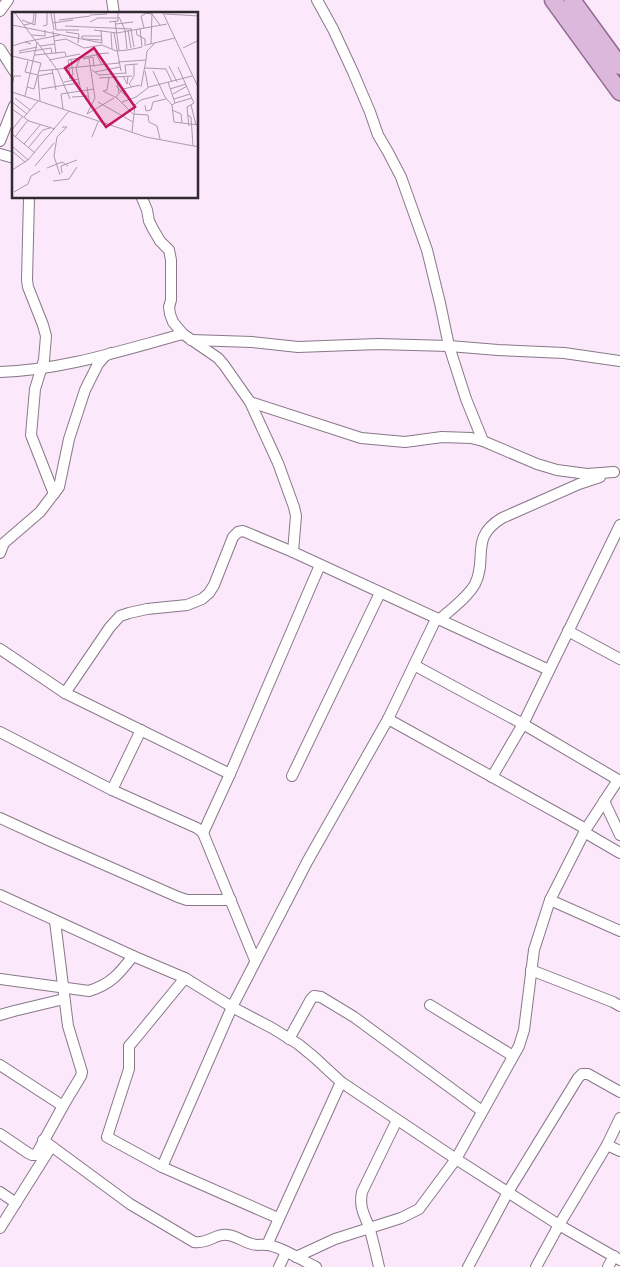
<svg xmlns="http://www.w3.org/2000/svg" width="620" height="1267" font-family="'Libre Baskerville',serif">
<rect width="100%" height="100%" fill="#fbe8fb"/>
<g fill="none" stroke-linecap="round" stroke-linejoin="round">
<defs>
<g id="minor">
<polyline points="112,0 114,14"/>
<polyline points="317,0 333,29 353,72 370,112 378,135 388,152 401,177 427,250 440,303 449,346 466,399 483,441"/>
<polyline points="0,11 8,0"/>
<polyline points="0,49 14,71"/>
<polyline points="0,141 14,106"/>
<polyline points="0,154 14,158"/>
<polyline points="29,198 27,280 28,287 43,325 46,336 44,360 35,389 31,435 54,494"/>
<polyline points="142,198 147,210 149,221 153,229 160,241 169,250 171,260 171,300 169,307 170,314 173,322 183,334 218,358 224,365 250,402 278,463 294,507 296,516 293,552"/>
<polyline points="191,340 252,342 298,347 378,344 449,346 498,350 564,353 620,361"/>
<path d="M0 372C63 370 123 350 183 334"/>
<polyline points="250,402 361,438 405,442 442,437 471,438 483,441 537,464 557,470 587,474 614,472"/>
<polyline points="0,553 4,543 40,512 59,487 69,439 85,390 98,364 105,356 111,353"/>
<path d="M439 620C450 610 468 597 475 584 488 558 469 538 502 518L579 484 600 477"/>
<polyline points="568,631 620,659"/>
<polyline points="0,649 65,693 230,774"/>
<polyline points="414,665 523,724 620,781"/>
<polyline points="65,693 110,627 120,616 129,613 147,609 187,605 202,599 209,593 214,585 233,537 238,532 243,531 293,552 549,670"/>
<polyline points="388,719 586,829"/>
<polyline points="0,732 112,790 197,828 203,833 255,960"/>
<polyline points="292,776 380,593"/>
<polyline points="492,777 523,724 620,525"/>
<polyline points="112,790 141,730"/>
<polyline points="604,801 620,835"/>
<polyline points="0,818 48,840 178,897 187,900 231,900"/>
<polyline points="584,832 620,853"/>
<polyline points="203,833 230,774 320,565"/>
<polyline points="0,895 133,956 185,978 232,1007 272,1028 298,1044 314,1057 341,1082 456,1159 559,1225 620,1260"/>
<polyline points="550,900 620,931"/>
<polyline points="531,970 613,1002 620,1006"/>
<polyline points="185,978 135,1039 129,1046 129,1069 107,1137 162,1167 278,1218"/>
<path d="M0 979 89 991C111 984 119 974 133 956"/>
<polyline points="430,1005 513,1056"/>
<polyline points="0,1015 14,1011 64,999"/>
<polyline points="289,1039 311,999 314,996 321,997 354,1017 482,1111"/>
<polyline points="0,1065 63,1106"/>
<polyline points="0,1134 28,1153 32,1155 36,1155 63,1106 81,1076 82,1072 68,1026 55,921"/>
<path d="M43 1140 130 1204 194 1242C209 1244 216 1233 227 1235 235 1235 243 1242 252 1244 257 1246 262 1244 267 1245 280 1246 303 1261 316 1267"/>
<polyline points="607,1145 620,1151"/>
<polyline points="162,1167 232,1007 307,862 388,719 436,619"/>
<polyline points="0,1192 16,1203"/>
<polyline points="0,1228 51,1147"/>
<polyline points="267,1245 341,1082"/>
<polyline points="296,1257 335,1239 401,1218 419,1209 456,1159 519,1046 524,1030 534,950 550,900 586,829 618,780"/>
<polyline points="279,1267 286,1252"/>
<path d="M379 1267C376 1254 373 1240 369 1227 364 1214 359 1207 362 1192L397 1120"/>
<polyline points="468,1267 508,1192 578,1078 582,1074 588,1074 620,1092"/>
<polyline points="536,1267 559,1225 607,1145 620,1118"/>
<polyline points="608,1267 614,1256"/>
</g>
<g id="primary">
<polyline points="553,0 620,92"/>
<polyline points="572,0 620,66"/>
</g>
</defs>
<!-- minor casing -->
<use href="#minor" stroke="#887888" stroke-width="12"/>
<!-- primary casing -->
<use href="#primary" stroke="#916991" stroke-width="19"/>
<!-- minor -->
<use href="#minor" stroke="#fff" stroke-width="10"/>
<!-- primary -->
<use href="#primary" stroke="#dcb9dc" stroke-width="16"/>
</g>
<!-- overview -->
<g transform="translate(12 12)">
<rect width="186" height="186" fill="#fbe8fb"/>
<path fill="none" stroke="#aa9caa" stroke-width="1" d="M3 1 25 31 13 84M39 1 42 18M42 1 44 18M132 1 140 2 148 13M151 1 187 77M153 2 187 4M78 3 95 2M107 5 113 18 115 37M10 8 23 13 24 1M47 8 78 4M103 9 107 38M78 10 86 6H106M97 10 106 9V1M41 11 61 8M104 12 121 10M0 13 90 31 89 18M12 13 21 11 22 1M31 14 35 13V1M53 14 120 17M132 16 129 4 133 2M119 17 122 35M124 17 125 23 133 27V34M44 18H67M82 18 105 21 155 12M116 18 119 36M41 19 44 42M54 20 67 22 66 31M99 21 100 37M102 21 109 59M20 23 33 24V18M69 24 72 27 90 28M70 24H89M42 29 54 27 72 36 90 33 104 39 116 38 130 35 128 16M13 30 48 23M25 30 46 59 58 87M139 32 140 1M134 33 163 26M0 34 13 30 19 32M28 34 43 32M171 36 187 28M7 39 25 35M7 41 39 36 40 42M23 43 53 40 54 44M0 44 29 51 22 77 15 75M68 46 64 56 69 79M77 46 82 80M71 47 81 45 82 55M37 48 68 42M56 48 84 43M56 48 58 67M16 49 13 60 26 63M106 50 134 48 135 39 143 31M90 53 84 42 97 41M157 54 165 70M166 55 182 91 175 95 177 114M133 56 154 57 160 70M40 57 44 78M80 58 87 63 114 61M27 59 107 51M133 59 136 75M141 59 153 85 160 93M83 60 108 55M114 62 113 53 126 52M26 64 28 89M26 64 41 61M58 64 61 63 59 47M104 64 107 81M111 64 115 72 116 64M87 66 120 64M52 70 67 67M156 70 163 91 160 93 162 110 187 113M53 73 68 71M0 74 2 64H9M104 74 123 93 120 120M75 75 78 94M120 75 117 72 122 64V53M129 75 134 48M29 77 53 73M158 77 174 72M91 79 105 86 122 103M91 79 95 78 97 65M0 80 134 125 187 135M161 82 175 74M60 85 76 84M104 85 111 77 128 73M3 86 18 98M162 87 178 82M0 90 15 102M86 90 121 110M110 90 124 85 137 75 180 64M163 91 180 86M123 93 129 88 147 83M133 93 134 99 139 98 141 90 154 87M179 93 184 113M0 97 17 109 43 117M51 97 49 82 82 77M160 98 169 102 170 111M75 102 102 86M75 102 83 86 82 80M122 102 136 103 137 110 145 114 148 127M175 103 179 105 181 134M12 105 26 89M0 118 10 105M0 122 23 141M3 125 16 108M80 125 86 110M12 132 29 112M0 134 16 148M17 135 31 118 38 116M0 139 13 150M23 154 42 131M35 156 50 150 56 154M0 158 16 148 57 99M50 161 49 154 65 148M48 163 42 144 45 125 55 115H50M41 169 57 167 65 155M2 180 16 172 19 164 28 159"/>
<path fill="#c2185b" fill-opacity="0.15" stroke="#c2185b" stroke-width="2.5" d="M82 36 123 95 94 115 53 56Z"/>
<rect width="186" height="186" fill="none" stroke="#312a31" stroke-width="2.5"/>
</g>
</svg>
